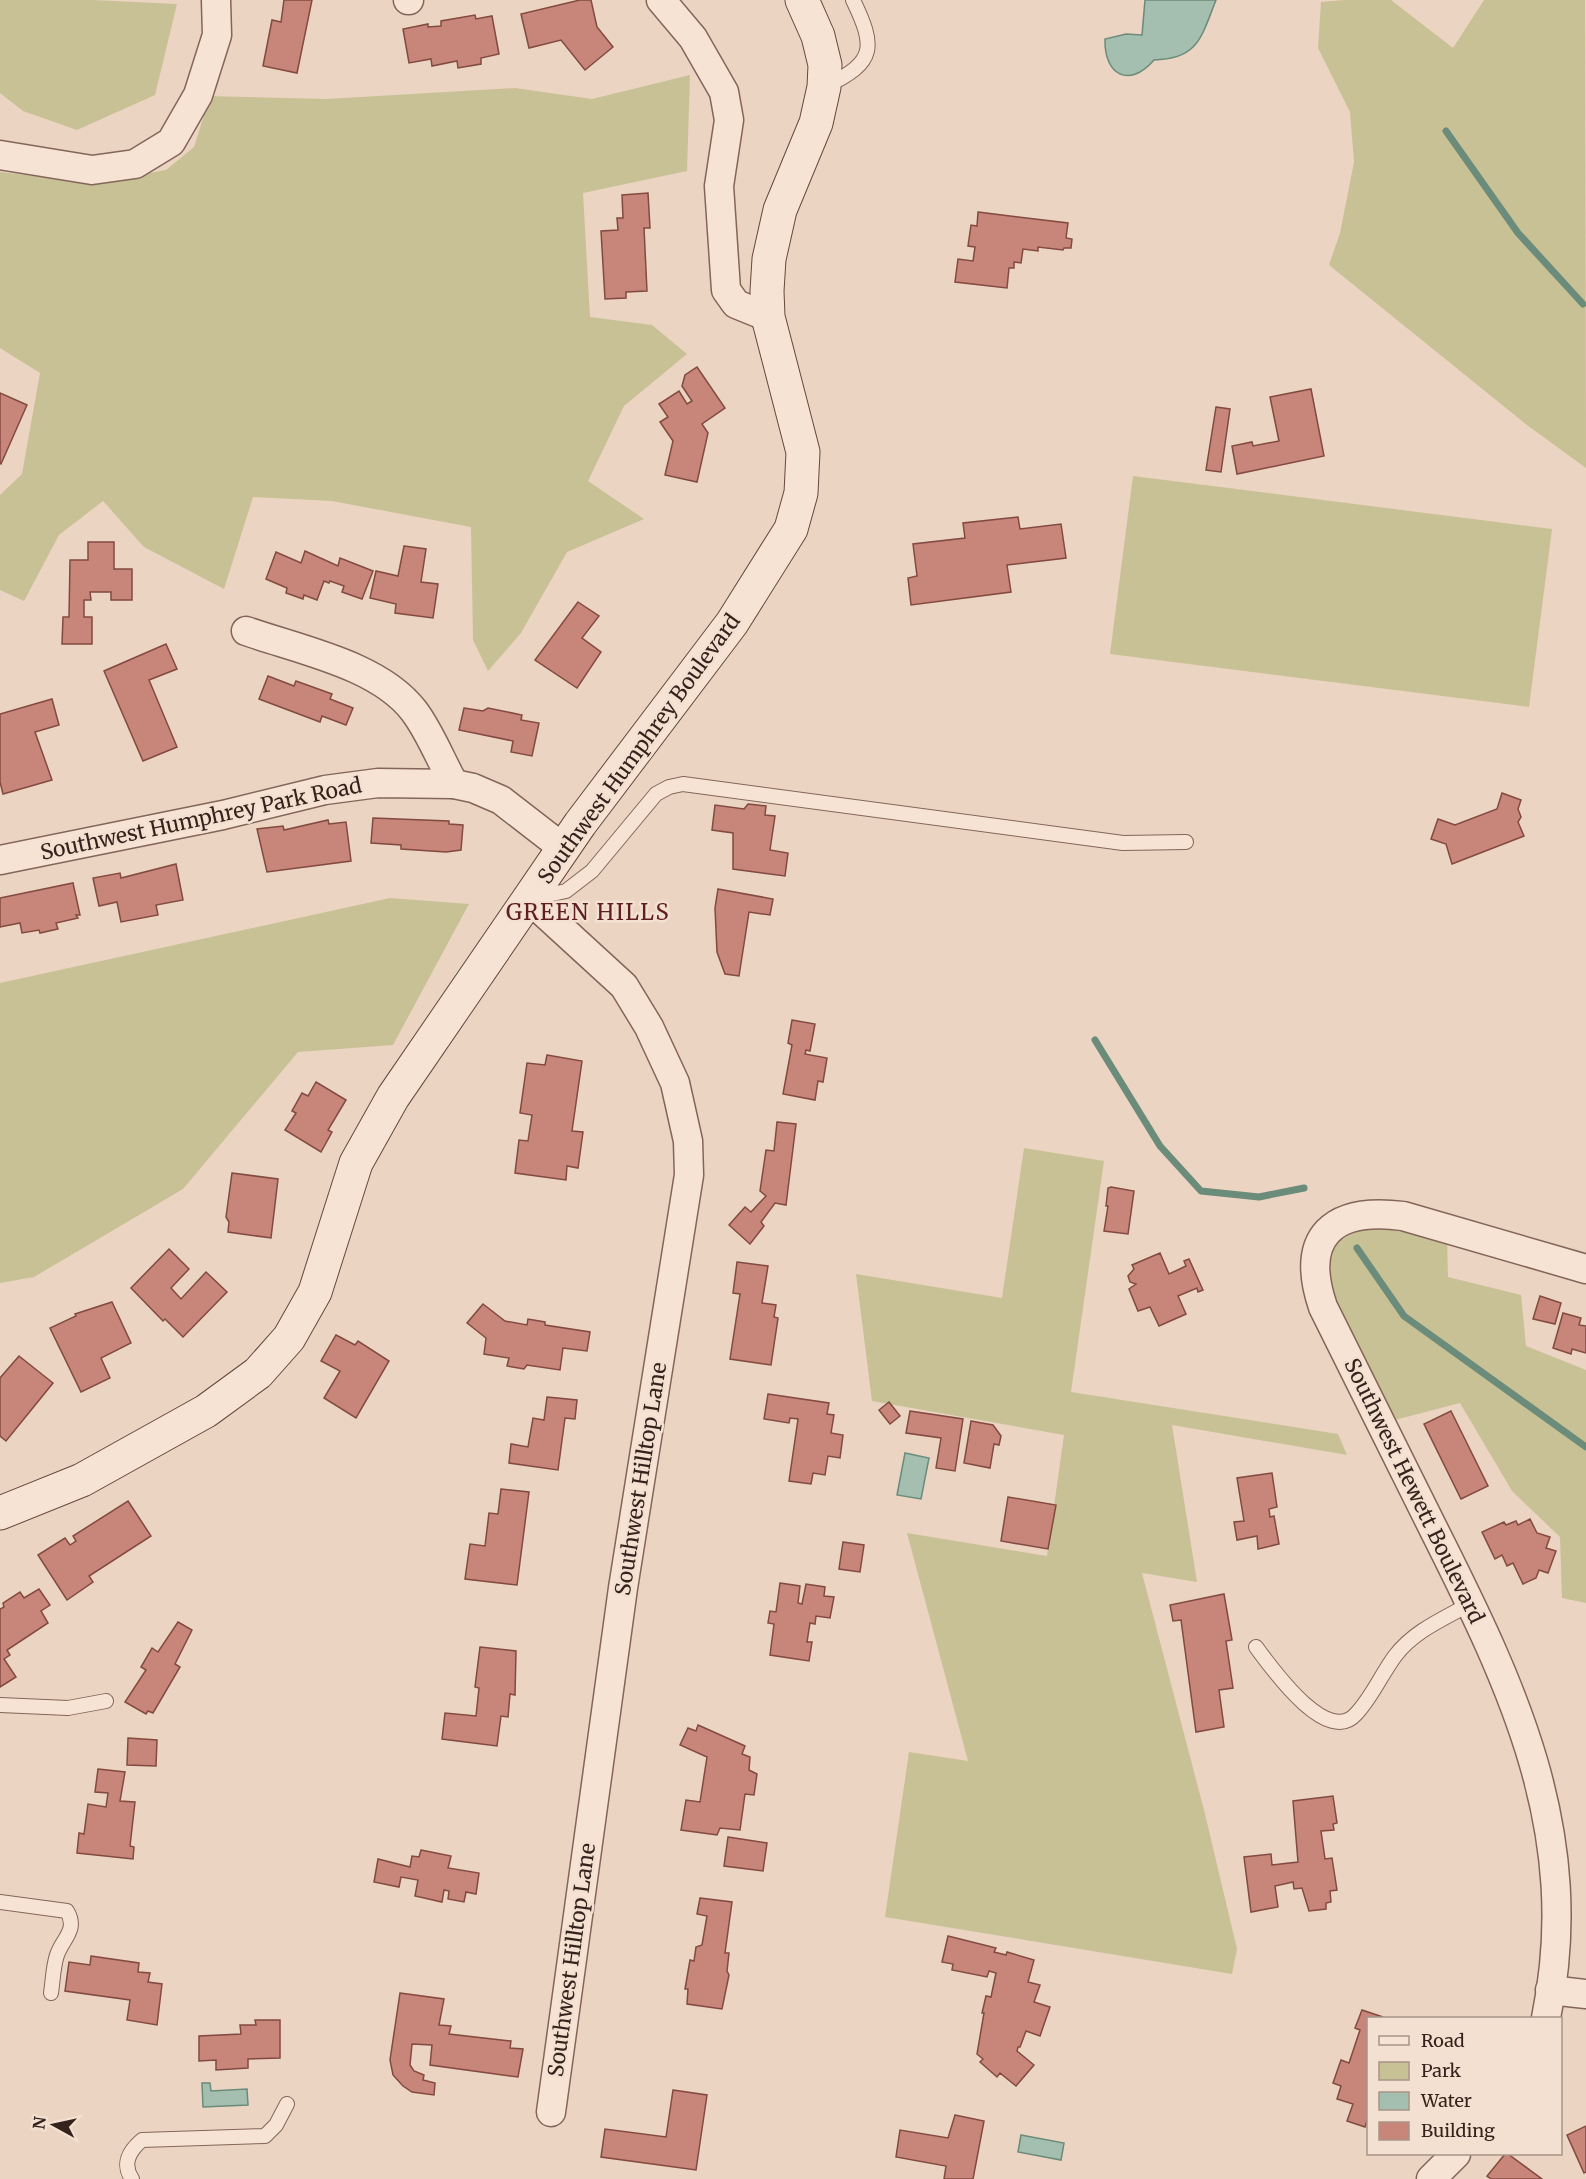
<svg xmlns="http://www.w3.org/2000/svg" width="1586" height="2179" font-family="Merriweather,serif">
<rect width="100%" height="100%" fill="#ebd4c1"/>
<!-- green -->
<g fill="#c9c196">
<polygon points="0,0 93,0 177,4 155,95 77,130 23,111 0,93"/>
<polygon points="1344,0 1391,0 1453,48 1484,0 1585,0 1586,468 1527,425 1329,265 1340,233 1354,162 1350,112 1318,48 1321,2"/>
<polygon points="690,75 687,171 583,193 590,317 652,325 687,354 624,406 588,481 644,519 567,552 521,633 488,671 473,640 471,527 332,501 253,497 224,589 144,547 103,501 59,535 24,601 0,590 0,495 22,474 40,373 0,348 0,172 96,183 166,170 194,147 210,96 326,99 515,88 592,99"/>
<polygon points="1133,476 1552,529 1529,707 1110,654"/>
<polygon points="390,898 469,904 393,1045 298,1052 183,1189 34,1277 0,1283 0,983"/>
<polygon points="1024,1148 1104,1161 1071,1392 1338,1434 1347,1455 1172,1425 1197,1582 1142,1573 1205,1814 1237,1949 1232,1974 885,1917 909,1752 968,1761 907,1533 1047,1556 1064,1435 872,1401 856,1274 1002,1298"/>
<polygon points="1378,1219 1447,1235 1448,1277 1521,1295 1526,1346 1586,1370 1586,1603 1562,1598 1560,1537 1512,1491 1460,1403 1391,1421 1329,1289 1332,1245"/>
</g>
<!-- water -->
<g fill="#a4beaf" stroke="#6b8b7b" stroke-width="1.5">
<path d="M1145 0H1216C1201 38 1198 59 1154 60 1129 89 1104 75 1105 39L1126 34 1142 35Z"/>
<polygon points="905,1453 929,1458 921,1499 897,1495"/>
<polygon points="202,2083 210,2083 211,2091 247,2089 248,2105 203,2107"/>
<polygon points="1021,2135 1064,2143 1061,2160 1018,2152"/>
</g>
<g fill="none" stroke-linecap="round" stroke-linejoin="round">
<!-- stream -->
<g stroke="#6b8b7b" stroke-width="7">
<polyline points="1446,131 1518,233 1583,304"/>
<polyline points="1095,1040 1160,1146 1201,1191 1259,1197 1304,1188"/>
<polyline points="1357,1248 1404,1316 1586,1447"/>
</g>
</g>
<!-- building -->
<g fill="#c88579" stroke="#824a41" stroke-width="1.5">
<polygon points="284,0 312,0 297,73 263,66 272,20 281,22"/>
<polygon points="580,0 591,0 597,27 613,47 585,70 561,40 529,48 521,14"/>
<polygon points="475,15 476,19 492,16 499,54 481,58 481,64 458,68 457,61 432,66 431,59 409,63 403,29 428,24 428,27 441,26 441,21"/>
<polygon points="648,193 650,228 644,228 647,291 626,292 626,298 605,299 601,231 618,230 617,218 623,218 622,195"/>
<polygon points="978,212 1068,223 1066,238 1072,239 1071,248 1064,248 1063,250 1038,247 1038,251 1023,249 1021,263 1014,262 1014,268 1009,268 1007,288 955,282 958,259 973,261 975,247 968,246 971,225 977,226"/>
<polygon points="697,367 725,408 702,424 708,433 697,482 665,475 673,441 660,422 668,417 659,404 679,391 687,404 692,401 682,386 685,375"/>
<polygon points="1311,389 1324,456 1237,474 1232,446 1252,442 1253,446 1279,441 1270,397"/>
<polygon points="0,393 27,405 1,464 0,463"/>
<polygon points="1216,407 1230,409 1221,472 1206,470"/>
<polygon points="1018,517 1020,529 1061,524 1066,558 1007,565 1011,592 911,605 908,578 917,576 913,544 965,538 963,523"/>
<polygon points="88,542 114,542 114,569 132,569 132,600 111,600 111,592 90,592 91,600 84,600 84,617 92,617 92,644 62,644 63,617 69,617 70,560 88,560"/>
<polygon points="404,546 426,549 421,582 438,584 433,618 395,613 396,604 370,598 376,571 398,576"/>
<polygon points="305,551 338,566 340,558 373,571 362,599 342,592 344,586 330,581 329,583 324,581 317,600 304,595 303,599 286,593 287,588 266,579 276,552 301,563"/>
<polygon points="578,602 599,616 582,638 601,652 577,688 535,660"/>
<polygon points="166,644 177,669 149,680 177,747 143,761 104,671"/>
<polygon points="268,676 294,686 296,681 332,694 330,699 353,708 346,725 322,716 320,722 259,699"/>
<polygon points="52,699 59,725 35,732 52,780 3,794 0,782 0,714"/>
<polygon points="464,708 483,711 488,708 522,715 521,720 539,723 532,756 511,752 513,741 459,730"/>
<polygon points="1502,793 1521,800 1518,809 1521,817 1518,822 1524,836 1452,864 1446,844 1431,839 1438,819 1455,825 1497,809"/>
<polygon points="748,804 766,806 765,815 775,816 770,850 788,853 785,876 733,869 733,833 712,830 715,805 744,809"/>
<polygon points="373,818 449,821 449,824 463,825 461,850 446,852 401,849 401,845 371,843"/>
<polygon points="328,820 329,824 346,822 351,861 267,872 257,829 283,826 284,830"/>
<polygon points="176,864 183,900 156,905 158,915 121,922 117,902 99,906 93,878 120,873 121,878"/>
<polygon points="73,883 80,915 76,915 78,918 56,923 58,929 40,933 39,930 22,933 20,923 0,927 0,898"/>
<polygon points="718,889 773,899 770,915 749,912 739,976 725,974 717,952 715,908"/>
<polygon points="792,1020 815,1024 810,1051 806,1050 805,1054 827,1058 823,1082 818,1081 815,1100 783,1094 792,1045 788,1043"/>
<polygon points="547,1055 582,1061 572,1131 583,1132 578,1168 567,1166 566,1180 515,1173 519,1140 528,1141 532,1115 520,1113 527,1063 545,1065"/>
<polygon points="316,1082 346,1100 328,1130 332,1132 321,1152 285,1130 296,1113 292,1111 302,1093 308,1096"/>
<polygon points="777,1122 796,1124 786,1205 775,1203 761,1222 764,1226 750,1244 729,1225 745,1207 751,1212 766,1196 760,1191 766,1150 774,1151"/>
<polygon points="232,1173 278,1179 271,1238 228,1232 229,1222 226,1217"/>
<polygon points="1111,1187 1134,1191 1128,1234 1104,1231 1108,1206 1106,1206 1108,1188"/>
<polygon points="169,1249 189,1269 171,1288 181,1299 206,1272 227,1292 183,1337 165,1319 163,1321 131,1288"/>
<polygon points="1160,1253 1169,1274 1186,1266 1184,1261 1189,1259 1203,1290 1198,1292 1197,1288 1178,1296 1186,1314 1159,1326 1150,1307 1138,1311 1129,1289 1136,1284 1130,1282 1128,1276 1134,1269 1132,1265"/>
<polygon points="737,1262 768,1266 762,1303 776,1305 774,1317 778,1318 771,1365 730,1359 740,1294 733,1293"/>
<polygon points="1540,1296 1561,1303 1555,1324 1533,1319"/>
<polygon points="112,1302 131,1343 101,1358 110,1378 81,1392 50,1328 76,1316 75,1314"/>
<polygon points="483,1304 505,1321 527,1325 528,1319 545,1322 545,1325 590,1332 587,1351 563,1348 560,1370 527,1365 524,1369 507,1366 509,1358 484,1354 486,1338 467,1323"/>
<polygon points="1563,1313 1581,1318 1579,1325 1586,1326 1586,1353 1572,1349 1571,1354 1553,1348"/>
<polygon points="336,1335 355,1345 358,1341 389,1361 356,1418 324,1398 340,1371 321,1361"/>
<polygon points="19,1356 53,1383 6,1441 0,1436 0,1378"/>
<polygon points="768,1394 829,1403 827,1414 834,1415 831,1433 843,1435 840,1458 828,1456 825,1475 813,1473 811,1484 789,1481 798,1419 790,1418 789,1423 764,1419"/>
<polygon points="547,1397 577,1400 575,1419 565,1418 558,1470 509,1463 511,1444 528,1447 533,1418 544,1420"/>
<polygon points="889,1402 900,1416 890,1424 879,1410"/>
<polygon points="910,1411 963,1419 955,1471 936,1468 941,1438 906,1433"/>
<polygon points="1451,1411 1488,1486 1461,1499 1424,1424"/>
<polygon points="971,1421 993,1425 1001,1436 999,1445 994,1444 990,1468 964,1463"/>
<polygon points="1272,1473 1277,1507 1269,1509 1270,1517 1274,1516 1279,1544 1258,1549 1257,1536 1237,1540 1234,1522 1244,1521 1237,1478"/>
<polygon points="501,1489 529,1492 517,1585 465,1579 470,1544 485,1546 489,1513 498,1514"/>
<polygon points="1008,1497 1056,1505 1048,1549 1001,1541"/>
<polygon points="128,1501 151,1536 89,1576 93,1582 67,1600 38,1555 65,1538 70,1545 76,1541 73,1536"/>
<polygon points="1530,1519 1537,1533 1550,1537 1546,1548 1556,1551 1548,1573 1539,1570 1536,1578 1523,1584 1513,1563 1507,1566 1502,1555 1495,1559 1482,1532 1504,1522 1506,1525 1516,1521 1518,1525"/>
<polygon points="843,1542 864,1545 860,1572 839,1569"/>
<polygon points="780,1583 800,1586 798,1603 802,1604 806,1584 825,1587 824,1596 834,1597 830,1618 816,1616 815,1624 810,1623 807,1642 812,1642 809,1661 770,1655 774,1624 768,1623 770,1611 776,1612"/>
<polygon points="39,1589 50,1605 41,1611 48,1623 7,1650 10,1655 4,1659 16,1677 0,1687 0,1609 4,1607 3,1603 20,1592 24,1598"/>
<polygon points="1224,1594 1232,1640 1226,1641 1233,1688 1219,1690 1224,1727 1196,1732 1181,1620 1173,1621 1170,1605"/>
<polygon points="178,1622 192,1630 175,1664 180,1667 153,1713 148,1711 146,1714 125,1702 146,1670 141,1667 152,1648 158,1652"/>
<polygon points="480,1647 516,1651 515,1695 510,1694 508,1717 501,1716 497,1746 442,1739 445,1713 476,1716 479,1688 475,1687"/>
<polygon points="698,1725 745,1746 742,1754 750,1757 749,1770 757,1774 754,1795 745,1794 740,1830 720,1828 717,1835 681,1830 686,1800 700,1802 707,1757 680,1745 688,1728 696,1731"/>
<polygon points="128,1738 157,1740 156,1766 127,1765"/>
<polygon points="98,1769 125,1772 120,1801 135,1802 130,1846 134,1847 133,1859 77,1853 79,1833 84,1834 88,1804 106,1807 108,1793 95,1792"/>
<polygon points="1333,1796 1337,1823 1333,1824 1334,1830 1321,1831 1325,1859 1332,1858 1337,1890 1330,1891 1331,1902 1326,1903 1326,1909 1309,1911 1302,1888 1294,1889 1293,1882 1275,1886 1278,1907 1251,1912 1244,1857 1271,1854 1272,1865 1298,1862 1293,1801"/>
<polygon points="728,1837 767,1843 763,1871 724,1866"/>
<polygon points="421,1850 451,1856 448,1868 479,1873 476,1894 466,1892 464,1902 448,1899 449,1891 444,1890 442,1902 415,1896 418,1880 401,1877 399,1887 374,1882 378,1859 410,1867 412,1856 419,1857"/>
<polygon points="700,1898 732,1902 725,1953 729,1953 727,1971 729,1975 722,2009 687,2004 688,1989 685,1989 690,1960 694,1961 696,1947 702,1945 707,1916 697,1914"/>
<polygon points="948,1936 996,1948 994,1952 1006,1955 1007,1952 1034,1960 1028,1982 1040,1985 1034,2002 1050,2007 1040,2036 1026,2031 1020,2047 1018,2047 1017,2051 1034,2065 1016,2086 1000,2073 997,2077 980,2062 983,2059 977,2054 984,2013 982,2013 986,1996 991,1997 996,1973 989,1971 987,1977 952,1970 953,1964 942,1962"/>
<polygon points="91,1956 139,1963 138,1972 150,1973 148,1982 162,1984 157,2025 127,2020 130,2000 65,1991 69,1962 90,1965"/>
<polygon points="400,1993 444,1999 439,2025 451,2026 449,2034 511,2041 510,2048 523,2049 518,2077 430,2065 432,2045 412,2044 410,2065 414,2071 424,2075 423,2080 435,2083 434,2095 412,2092 403,2086 393,2075 390,2060"/>
<polygon points="1362,2010 1383,2017 1368,2018 1368,2118 1365,2127 1347,2121 1353,2104 1337,2099 1341,2086 1333,2083 1341,2060 1349,2063 1360,2030 1355,2028"/>
<polygon points="255,2020 280,2020 280,2058 248,2059 248,2068 216,2070 216,2060 199,2061 199,2036 241,2034 240,2025 256,2025"/>
<polygon points="673,2090 707,2095 696,2170 601,2157 605,2129 666,2137"/>
<polygon points="955,2115 984,2121 973,2179 944,2179 946,2166 896,2157 900,2130 948,2138"/>
<polygon points="1586,2126 1586,2172 1584,2173 1567,2135"/>
<polygon points="1505,2154 1508,2154 1542,2179 1491,2179 1487,2176"/>
</g>
<g fill="none" stroke-linecap="round" stroke-linejoin="round">
<defs>
<g id="service">
<path d="M826 86C877 62 875 46 853 0"/>
<polyline points="534,898 566,891 592,871 656,794 669,787 683,784 1123,843 1186,842"/>
<path d="M1256 1647C1271 1667 1327 1747 1356 1714 1372 1697 1381 1675 1395 1656 1414 1631 1443 1619 1470 1604"/>
<polyline points="0,1705 68,1708 106,1701"/>
<path d="M0 1902 67 1911C78 1930 63 1938 57 1955 53 1967 53 1980 51 1993"/>
<path d="M132 2179C122 2164 129 2151 142 2140L265 2136 276 2125 287 2104"/>
</g>
<g id="minor">
<polyline points="408,0 409,0"/>
<polyline points="661,0 693,38 724,92 729,120 719,186 726,290 736,304 768,317"/>
<polyline points="0,155 92,170 135,164 171,142 198,95 217,35 216,0"/>
<path d="M246 631C300 650 379 665 414 711 430 732 441 761 454 784"/>
<polyline points="0,860 223,815 325,790 378,783 454,784 473,788 501,800 563,848"/>
<polyline points="529,899 624,986 649,1027 675,1083 688,1141 689,1175 623,1588 551,2112"/>
<polyline points="1550,1990 1586,1994"/>
<path d="M1546 2018C1584 1833 1513 1687 1432 1526 1396 1453 1359 1380 1323 1307 1299 1236 1333 1207 1403 1216L1586 1269"/>
<polyline points="1431,2179 1456,2154"/>
</g>
<polyline id="secondary" points="0,1513 82,1480 206,1411 258,1373 289,1338 315,1292 356,1163 393,1097 580,824 732,623 791,529 801,493 803,452 768,317 767,291 769,259 780,210 816,123 824,87 825,65 818,36 802,0"/>
</defs>
<!-- service casing -->
<use href="#service" stroke="#84655a" stroke-width="16"/>
<!-- minor casing -->
<use href="#minor" stroke="#84655a" stroke-width="31"/>
<!-- secondary casing -->
<use href="#secondary" stroke="#66473d" stroke-width="35"/>
<!-- service -->
<use href="#service" stroke="#f7e3d4" stroke-width="14"/>
<!-- minor -->
<use href="#minor" stroke="#f7e3d4" stroke-width="28"/>
<!-- secondary -->
<use href="#secondary" stroke="#f7e3d4" stroke-width="33"/>
</g>
<g text-anchor="middle" stroke-width="5" stroke-linejoin="round" paint-order="stroke">
<!-- street labels -->
<g font-size="21" fill="#34231d" stroke="#f3e0d0">
<text transform="translate(639 749) rotate(-54)" y="7">Southwest Humphrey Boulevard</text>
<text transform="translate(201 819) rotate(-12)" y="7">Southwest Humphrey Park Road</text>
<text transform="translate(641 1479) rotate(-81)" y="7">Southwest Hilltop Lane</text>
<text transform="translate(1414 1491) rotate(64)" y="7">Southwest Hewett Boulevard</text>
<text transform="translate(572 1960) rotate(-82)" y="7">Southwest Hilltop Lane</text>
</g>
<!-- neighbourhood labels -->
<g font-size="22" letter-spacing="1.5" fill="#5f1f22" stroke="#f3e0d0">
<text x="588" y="920">GREEN HILLS</text>
</g>
</g>
<!-- legend -->
<rect x="1367" y="2017" width="195" height="138" fill="#f3e0d0" stroke="#a79488" stroke-width="1.5"/>
<rect x="1379" y="2036" width="30" height="9" fill="#f7e3d4" stroke="#a79488" stroke-width="1.5"/>
<text x="1421" y="2047" font-size="18" fill="#34231d">Road</text>
<rect x="1379" y="2062" width="30" height="18" fill="#c9c196" stroke="#a79488" stroke-width="1.5"/>
<text x="1421" y="2077" font-size="18" fill="#34231d">Park</text>
<rect x="1379" y="2092" width="30" height="18" fill="#a4beaf" stroke="#a79488" stroke-width="1.5"/>
<text x="1421" y="2107" font-size="18" fill="#34231d">Water</text>
<rect x="1379" y="2122" width="30" height="18" fill="#c88579" stroke="#a79488" stroke-width="1.5"/>
<text x="1421" y="2137" font-size="18" fill="#34231d">Building</text>
<!-- north arrow -->
<g transform="translate(54 2125) rotate(278)" stroke="#f3e0d0" stroke-width="4.5" paint-order="stroke">
<path d="M0-4.5L10 22L0 15L-10 22Z" fill="#34231d"/>
<text y="-9" font-size="16" font-weight="bold" text-anchor="middle" fill="#34231d">N</text>
</g>
</svg>
